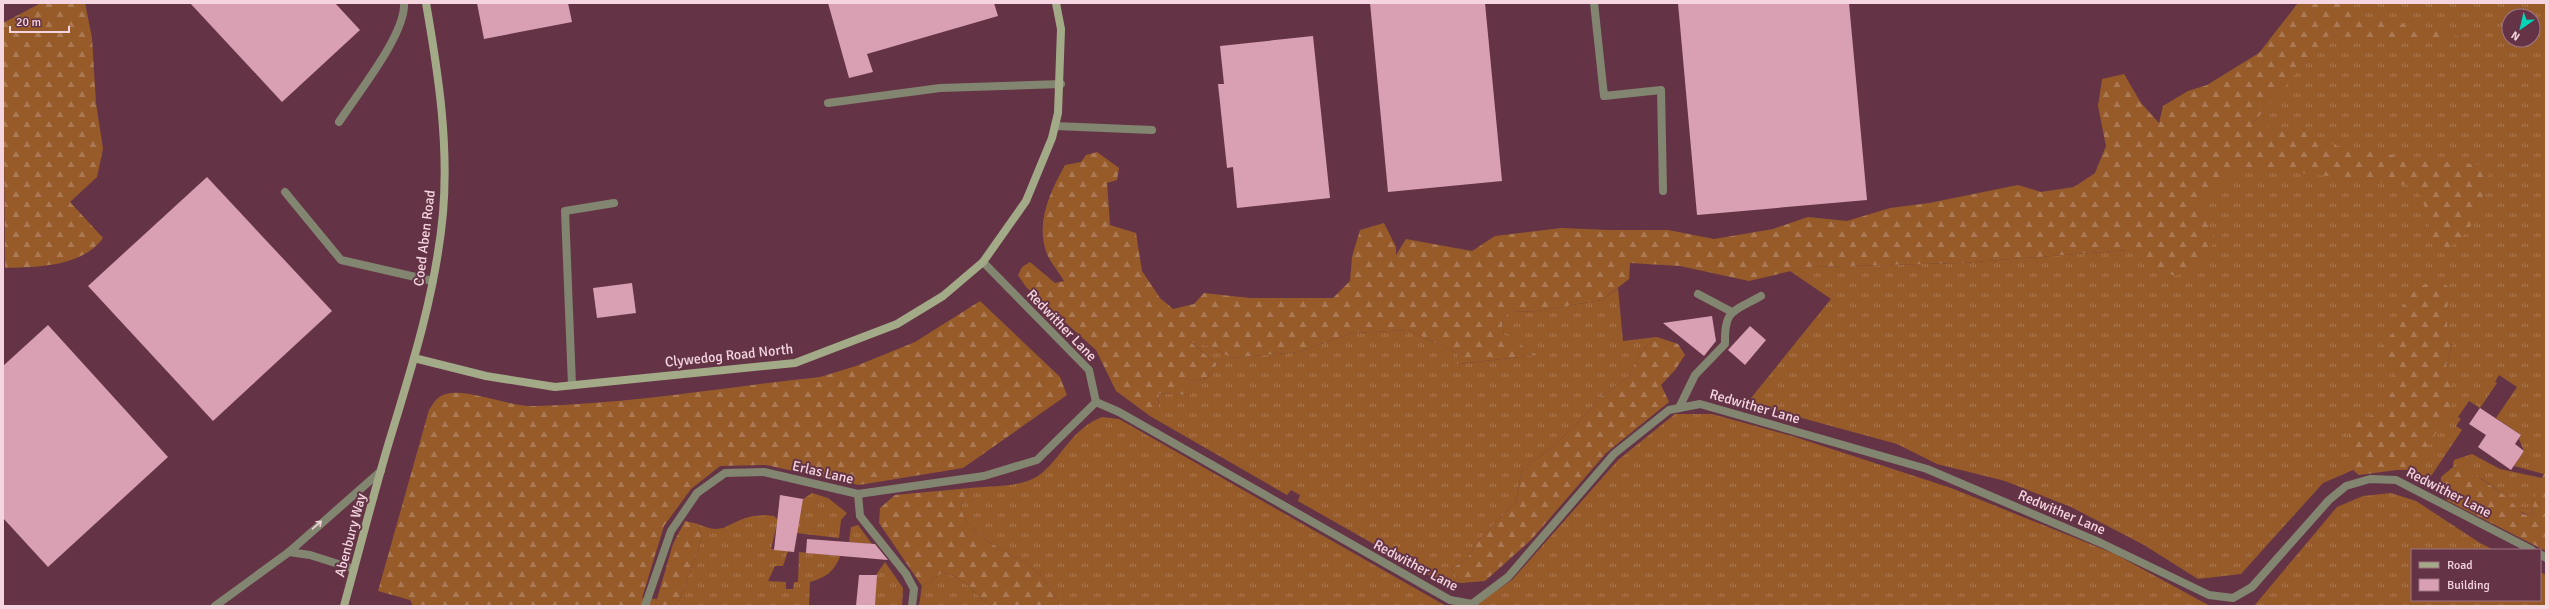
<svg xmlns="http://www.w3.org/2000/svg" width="2549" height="609" font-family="Signika,sans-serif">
<defs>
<pattern id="grass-tufts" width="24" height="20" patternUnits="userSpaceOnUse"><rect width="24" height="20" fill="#975b2a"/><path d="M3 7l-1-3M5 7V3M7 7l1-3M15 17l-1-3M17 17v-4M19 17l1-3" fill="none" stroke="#ab7953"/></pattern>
<pattern id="forest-firs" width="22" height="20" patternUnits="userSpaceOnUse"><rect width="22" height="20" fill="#975b2a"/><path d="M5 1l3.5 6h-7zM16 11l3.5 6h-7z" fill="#ab7953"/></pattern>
</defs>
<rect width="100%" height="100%" fill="#643446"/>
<!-- grass -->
<g fill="url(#grass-tufts)" fill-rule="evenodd">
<path d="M2349 3H2546V486L2534 499 2532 516C2519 514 2515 505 2506 497 2489 483 2474 471 2453 467L2454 460 2472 454 2500 469 2542 478 2544 474 2514 466 2524 451 2519 439 2521 435 2496 418 2517 387 2499 375 2495 382 2497 383 2480 408 2469 401 2458 417 2461 419 2456 426 2462 430 2427 482 2409 470V466L2415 467 2453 343 2353 470 2323 483 2241 574 2198 579 2144 545 2071 507 2005 481 1937 464 1897 444 1747 403 1831 299 1790 271 1808 267 1961 263 2128 250 2239 141ZM2509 16H2533V40H2509Z"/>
<polygon points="1618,288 1623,341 1657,337 1645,347 1628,377 1600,397 1579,422 1551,448 1522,469 1516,502 1478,541 1467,559 1451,569 1461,583 1444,582 1423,572 1298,501 1300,495 1291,490 1287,495 1150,416 1158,409 1159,393 1189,395 1191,382 1207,378 1217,364 1189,341 1215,348 1231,358 1298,352 1352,333 1408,330 1457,353 1458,364 1536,355 1504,335 1502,322 1508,312 1537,311 1602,300"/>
<polygon points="1675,414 1712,414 1792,436 1951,488 2115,554 2210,606 1474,606 1512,580 1618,460"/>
<path d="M1102 417 1119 419 1446 606H1061C1052 593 1044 576 1031 567 1011 552 969 538 962 511 960 502 966 495 970 488 992 486 1024 488 1042 473 1064 454 1072 429 1102 417Z"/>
<polygon points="812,493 828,498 847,513 841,520 839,538 796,533 803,499"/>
<polygon points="2391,493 2416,501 2480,543 2494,550 2412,550 2412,600 2540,600 2540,572 2546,575 2546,606 2254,606 2337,507 2363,496"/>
<path d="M765 515 774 516 778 520 771 549 788 551 783 566H775L768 581 786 582V589H793L794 582H798L799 552 840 556C835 571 825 578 810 582L809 606H679V601L702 539 698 524C724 536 726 523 749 517 754 515 760 516 765 515Z"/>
<polygon points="858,525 872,544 849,542 851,527"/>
<polygon points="885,562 903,588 902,606 875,606 876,575"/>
<path d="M943 572C967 580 972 590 989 606H919L922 586Z"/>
</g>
<!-- forest -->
<g fill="url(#forest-firs)">
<path d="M41 3H85L92 38 96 103 103 149 97 177 70 202 103 238C82 267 38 267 5 268L3 23Z"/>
<path d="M2298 3H2356L2353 7 2358 17 2398 22 2475 41 2328 36 2253 123H2264L2276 132 2302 131 2336 146 2423 160 2484 165 2490 170C2480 203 2479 229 2448 248L2430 241 2428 215 2416 186 2275 170 2232 172 2201 204 2215 240 2201 266 2175 276 2148 264 2128 250 1961 263 1808 267 1749 281 1680 266 1630 263 1629 279 1602 300 1537 311 1508 312 1502 322 1504 335 1537 355 1457 364V353L1408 330 1352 333 1298 352 1231 358 1215 348 1190 342 1217 364 1207 378 1191 382 1189 395 1159 393 1158 409 1150 416 1116 391 1096 350 1026 287 1018 275 1022 267 1030 262 1055 283 1064 281C1059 272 1051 263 1047 254 1035 223 1050 192 1065 165L1081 162 1086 155 1097 152 1119 168 1117 180 1107 183 1110 225 1136 233 1142 271 1160 298 1173 309 1194 304 1204 293 1250 298H1333L1350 281 1352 257 1360 230 1384 223 1396 247V255L1406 239 1472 251 1495 236 1561 228 1608 230H1668L1714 239 1773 229 1808 217 1847 221 1890 208 1929 203 2018 185 2041 192 2074 187 2095 173 2106 146 2098 106 2102 79 2124 74 2141 103 2159 123 2163 106 2188 91 2207 85 2259 53Z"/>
<polygon points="2440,279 2448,287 2447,330 2453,343 2446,366 2451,374 2451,409 2415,467 2409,466 2409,470 2397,470 2359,475 2353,470 2349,434 2354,419 2370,417 2385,406 2395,386 2393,370 2382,346 2393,333 2407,296 2425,284"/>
<path d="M980 301 1060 377 1067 395 963 468 859 485 766 465 720 466 691 489 664 526 642 598 657 599 673 544 685 521 698 524 702 539 679 601V606H413L410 600 378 591 429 410C433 404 437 396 446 394 467 388 509 407 535 406 630 404 725 387 820 377L856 366 915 342Z"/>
<polygon points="1657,337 1678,344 1685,355 1675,370 1661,385 1669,402 1606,453 1531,540 1485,581 1461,583 1451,569 1467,559 1478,541 1516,502 1522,469 1551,448 1579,422 1600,397 1628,377 1645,347"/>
<polygon points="2453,467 2469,470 2507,497 2523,514 2532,516 2534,499 2546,469 2546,551 2448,501 2440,492 2441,477"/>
<path d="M970 488C966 495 960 502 962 511 969 538 1011 552 1031 567 1044 576 1052 593 1061 606H989C972 590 967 580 943 572L922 586 879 523 880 508 895 495Z"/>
</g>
<!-- building -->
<g fill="#d99fb2">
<polygon points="190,3 335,3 360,30 282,102"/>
<polygon points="477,3 568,3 572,22 484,39"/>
<polygon points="828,3 994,3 998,16 867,54 873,72 849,78"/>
<polygon points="1370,3 1485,3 1502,181 1388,192"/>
<polygon points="1678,3 1849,3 1867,200 1697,215"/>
<polygon points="1313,36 1330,198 1237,208 1233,167 1227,168 1218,84 1224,84 1220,46"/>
<polygon points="207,177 332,311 213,421 88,286"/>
<polygon points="632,283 636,313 597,318 593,288"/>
<polygon points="1712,316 1716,341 1704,356 1663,323"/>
<polygon points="48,325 168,457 48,567 3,518 3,366"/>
<polygon points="1750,326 1766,340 1745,365 1728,350"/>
<polygon points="2480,408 2521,435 2515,444 2524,451 2511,470 2478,447 2486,435 2469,424"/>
<polygon points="780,495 803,499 794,552 774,550"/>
<polygon points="807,539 875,544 888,560 806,553"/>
<polygon points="859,575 877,575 875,606 856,606"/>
</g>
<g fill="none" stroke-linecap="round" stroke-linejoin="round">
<!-- lane -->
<g stroke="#828670" stroke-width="8">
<polyline points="1594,3 1604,96 1661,90 1663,191"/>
<polyline points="828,103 940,88 1061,84"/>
<path d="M339 122C357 94 406 34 404 3"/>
<polyline points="1055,126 1152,130"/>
<polyline points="285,192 341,260 433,281"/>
<polyline points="1698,294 1732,312"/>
<polyline points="572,385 565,211 614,203"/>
<path d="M1679 408 1695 375 1725 344C1724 309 1733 312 1761 296"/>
<polyline points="858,494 860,516 906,574 914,589 912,606"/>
</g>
<!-- street -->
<g stroke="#828670" stroke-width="8">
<polyline points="983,262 1089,370 1096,402 1119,412 1450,600 1472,604 1508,577 1614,454 1669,410 1700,404 1927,469 2101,543 2209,595 2233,598 2252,587 2329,500 2346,486 2370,479 2396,480 2532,550"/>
<polyline points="289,552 310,555 354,569"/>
<polyline points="2540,554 2546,558"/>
<polyline points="215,606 289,552 381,471"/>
<polyline points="645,606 671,531 697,493 725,473 764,472 858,494 984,476 1037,460 1096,402"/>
</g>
<!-- secondary -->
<g stroke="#a3aa87" stroke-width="8">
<polyline points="414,358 486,376 555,387 795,363 897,324 943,296 983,262 1026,201 1052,138 1058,113 1061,29 1056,3"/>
<path d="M344 606C359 551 373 496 389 442 412 367 436 291 443 213 449 142 438 72 426 3"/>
</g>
</g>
<!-- one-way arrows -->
<defs><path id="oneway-shaft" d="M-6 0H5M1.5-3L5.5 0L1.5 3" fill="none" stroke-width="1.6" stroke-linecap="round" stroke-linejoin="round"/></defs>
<use stroke="#efd2da" href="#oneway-shaft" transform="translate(317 525) rotate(-41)"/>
<g text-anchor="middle" stroke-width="4" stroke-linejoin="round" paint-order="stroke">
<!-- street labels -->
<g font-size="14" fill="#f5d6e0" stroke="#643446">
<text transform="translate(424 238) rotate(-83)" y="5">Coed Aben Road</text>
<text transform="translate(1062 325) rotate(46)" y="5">Redwither Lane</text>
<text transform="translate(729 355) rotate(-6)" y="5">Clywedog Road North</text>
<text transform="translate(1755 406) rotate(16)" y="5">Redwither Lane</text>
<text transform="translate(823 472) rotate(13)" y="5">Erlas Lane</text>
<text transform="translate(2449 492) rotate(27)" y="5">Redwither Lane</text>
<text transform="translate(2062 512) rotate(23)" y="5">Redwither Lane</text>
<text transform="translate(350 535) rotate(-75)" y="5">Abenbury Way</text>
<text transform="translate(1416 565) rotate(28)" y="5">Redwither Lane</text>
</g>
</g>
<!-- border -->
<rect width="2549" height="609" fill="none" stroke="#f5d6e0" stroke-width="8"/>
<!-- legend -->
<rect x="2411" y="549" width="130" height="52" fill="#643446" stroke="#9e7584"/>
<rect x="2419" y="562" width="20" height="6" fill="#a3aa87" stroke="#9e7584"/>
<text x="2447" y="569" font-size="12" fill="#f5d6e0">Road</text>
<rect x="2419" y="579" width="20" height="12" fill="#d99fb2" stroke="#9e7584"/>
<text x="2447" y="589" font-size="12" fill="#f5d6e0">Building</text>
<!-- north arrow -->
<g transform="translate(2521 28) rotate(214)"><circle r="19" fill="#643446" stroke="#9e7584"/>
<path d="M0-3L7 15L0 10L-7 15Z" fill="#04d5b6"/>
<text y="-6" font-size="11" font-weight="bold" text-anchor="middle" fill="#f5d6e0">N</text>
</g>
<!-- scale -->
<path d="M10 26v6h59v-6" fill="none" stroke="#f5d6e0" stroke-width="2"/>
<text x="16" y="26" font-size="12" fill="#f5d6e0" stroke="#643446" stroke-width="3" paint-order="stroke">20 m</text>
</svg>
